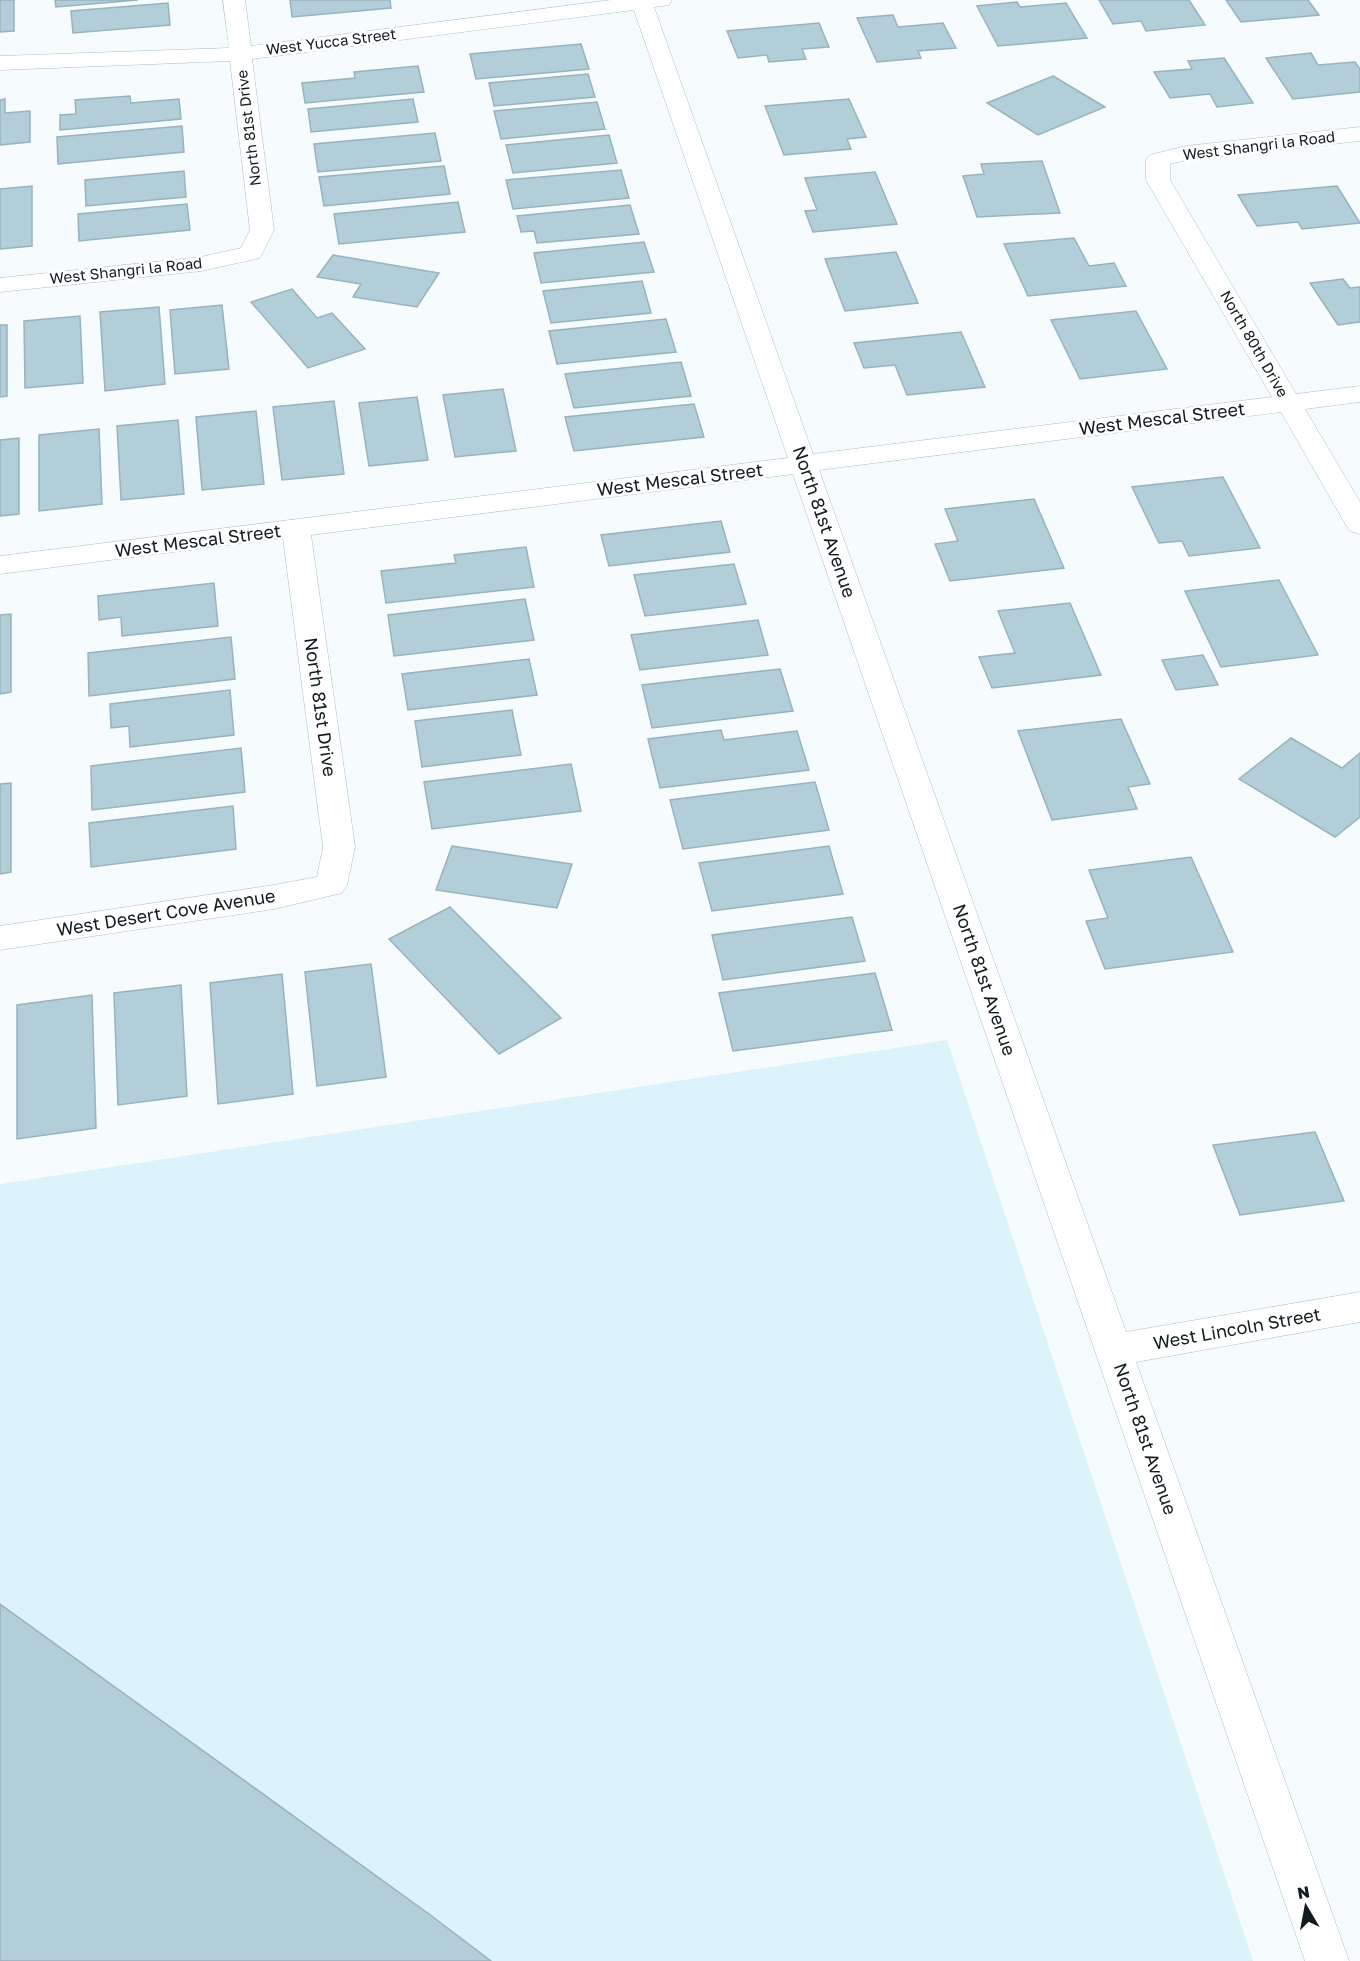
<svg xmlns="http://www.w3.org/2000/svg" width="1360" height="1961" font-family="'Golos Text',sans-serif">
<rect width="100%" height="100%" fill="#f6fcfe"/>
<!-- built -->
<polygon fill="#ddf3fb" points="947,1040 1253,1961 0,1961 0,1184"/>
<!-- building -->
<g fill="#b2ced8" stroke="#98b3be" stroke-width="1.5">
<polygon points="0,0 14,0 14,31 0,32"/>
<polygon points="55,0 138,0 56,7"/>
<polygon points="290,0 390,0 391,8 292,17"/>
<polygon points="1099,0 1189,0 1205,25 1146,31 1141,21 1113,24"/>
<polygon points="1226,0 1308,0 1319,15 1241,22"/>
<polygon points="1017,2 1020,7 1066,3 1087,38 998,46 977,6"/>
<polygon points="168,3 170,25 73,33 71,11"/>
<polygon points="893,15 898,27 943,23 956,48 918,51 921,58 877,62 857,18"/>
<polygon points="819,23 829,47 802,49 806,59 769,62 767,55 738,58 727,31"/>
<polygon points="581,44 589,69 476,79 470,54"/>
<polygon points="1311,53 1318,65 1355,62 1360,69 1360,92 1293,99 1266,58"/>
<polygon points="1224,58 1253,103 1217,107 1210,94 1170,98 1154,72 1192,69 1188,61"/>
<polygon points="418,66 424,92 305,103 302,83 355,78 354,72"/>
<polygon points="588,74 595,97 494,106 489,83"/>
<polygon points="1053,76 1105,107 1038,135 987,103"/>
<polygon points="130,96 131,103 179,99 181,119 60,130 60,115 76,114 75,100"/>
<polygon points="5,99 5,113 30,111 30,142 0,145 0,100"/>
<polygon points="413,99 418,122 311,132 308,109"/>
<polygon points="849,99 866,137 847,139 851,149 784,155 765,106"/>
<polygon points="597,102 605,129 501,139 494,111"/>
<polygon points="182,126 184,152 58,164 57,137"/>
<polygon points="435,133 441,161 318,172 314,144"/>
<polygon points="609,135 617,163 513,173 506,145"/>
<polygon points="1042,161 1060,213 977,217 963,176 984,174 981,164"/>
<polygon points="444,166 450,194 324,206 319,177"/>
<polygon points="621,170 629,198 513,209 506,180"/>
<polygon points="184,171 186,197 86,206 85,180"/>
<polygon points="875,172 897,224 813,232 805,211 817,210 805,178"/>
<polygon points="32,186 32,246 0,249 0,189"/>
<polygon points="1337,186 1360,223 1302,229 1298,222 1257,226 1238,195"/>
<polygon points="458,202 465,232 339,244 334,214"/>
<polygon points="187,204 190,230 79,241 78,214"/>
<polygon points="630,205 639,234 537,243 534,231 521,232 517,216"/>
<polygon points="1074,238 1089,266 1114,263 1126,286 1028,296 1004,244"/>
<polygon points="644,242 654,272 541,283 534,253"/>
<polygon points="896,252 918,303 845,311 825,259"/>
<polygon points="333,255 439,273 417,307 353,297 361,284 317,277"/>
<polygon points="1343,279 1350,288 1360,287 1360,322 1338,325 1310,283"/>
<polygon points="642,281 651,313 551,323 543,291"/>
<polygon points="292,289 317,318 332,313 365,349 308,368 251,302"/>
<polygon points="222,305 229,369 175,374 170,310"/>
<polygon points="159,307 165,384 105,391 100,312"/>
<polygon points="1136,311 1167,369 1080,379 1051,320"/>
<polygon points="80,316 83,383 25,388 24,321"/>
<polygon points="666,319 676,352 557,364 549,331"/>
<polygon points="0,325 7,325 7,396 0,397"/>
<polygon points="961,332 985,387 907,395 895,365 864,368 854,343"/>
<polygon points="681,362 691,396 574,408 565,374"/>
<polygon points="503,389 516,451 455,457 443,395"/>
<polygon points="417,397 428,460 369,466 359,403"/>
<polygon points="334,401 344,474 282,480 273,407"/>
<polygon points="694,404 704,437 574,451 565,417"/>
<polygon points="256,411 264,484 202,490 196,417"/>
<polygon points="178,420 184,494 121,500 117,426"/>
<polygon points="99,429 102,504 39,511 39,435"/>
<polygon points="19,438 19,514 0,516 0,440"/>
<polygon points="1223,477 1260,548 1189,556 1182,541 1159,543 1132,487"/>
<polygon points="1034,499 1064,568 950,581 935,544 958,541 945,509"/>
<polygon points="721,521 730,552 609,566 601,535"/>
<polygon points="526,547 534,587 386,603 381,571 456,563 454,555"/>
<polygon points="734,564 746,604 645,616 634,575"/>
<polygon points="1279,580 1318,655 1221,667 1185,591"/>
<polygon points="214,583 218,626 122,636 121,617 99,620 98,596"/>
<polygon points="525,599 534,640 394,656 388,615"/>
<polygon points="1070,603 1101,675 992,688 979,657 1015,653 998,611"/>
<polygon points="11,614 11,692 0,694 0,615"/>
<polygon points="758,620 768,655 640,670 631,635"/>
<polygon points="231,637 235,679 89,696 88,653"/>
<polygon points="1203,655 1218,685 1176,690 1162,660"/>
<polygon points="529,659 537,695 408,710 402,674"/>
<polygon points="780,669 793,711 652,728 642,685"/>
<polygon points="230,690 234,735 130,747 129,726 111,728 110,704"/>
<polygon points="512,710 521,755 422,767 415,721"/>
<polygon points="1121,719 1150,784 1128,787 1137,809 1052,820 1018,731"/>
<polygon points="721,730 724,740 797,731 809,770 660,788 648,739"/>
<polygon points="1291,738 1342,768 1360,753 1360,817 1335,837 1239,779"/>
<polygon points="241,748 245,792 92,810 91,766"/>
<polygon points="571,764 581,811 432,829 424,782"/>
<polygon points="815,782 829,830 683,849 670,800"/>
<polygon points="11,783 11,872 0,874 0,784"/>
<polygon points="233,806 236,849 91,867 89,823"/>
<polygon points="452,846 572,864 557,908 436,890"/>
<polygon points="829,846 843,894 712,911 699,863"/>
<polygon points="1191,857 1233,952 1105,969 1086,921 1108,918 1089,870"/>
<polygon points="450,907 561,1018 499,1054 389,939"/>
<polygon points="852,917 865,961 723,980 712,935"/>
<polygon points="371,964 386,1077 317,1086 305,972"/>
<polygon points="875,973 892,1030 733,1051 719,993"/>
<polygon points="282,974 293,1094 218,1104 210,983"/>
<polygon points="181,985 187,1096 118,1105 114,993"/>
<polygon points="92,995 96,1128 17,1139 17,1005"/>
<polygon points="1315,1132 1344,1201 1240,1215 1213,1145"/>
<polygon points="0,1604 429,1914 491,1961 0,1961"/>
</g>
<g fill="none" stroke-linecap="round" stroke-linejoin="round">
<defs>
<polygon id="minor" points="223,0 245,0 251,46 611,0 672,0 669,5 654,7 813,454 1272,397 1146,180 1146,160 1150,155 1186,146 1360,127 1360,141 1186,160 1170,164 1170,180 1296,394 1360,386 1360,402 1305,409 1360,502 1360,534 1350,531 1346,525 1281,412 819,470 1126,1332 1360,1292 1360,1322 1136,1362 1349,1961 1305,1961 793,474 311,535 355,847 347,885 342,893 274,909 0,950 0,926 274,885 317,877 323,847 283,538 0,574 0,556 788,458 634,10 252,59 274,230 260,258 201,271 0,292 0,278 201,257 241,248 250,230 230,61 0,70 0,56 229,48"/>
</defs>
<!-- minor casing -->
<use href="#minor" stroke="#a4bfc9" stroke-width="1"/>
<!-- minor -->
<use href="#minor" fill="#fff" fill-rule="evenodd"/>
</g>
<g text-anchor="middle" stroke-width="5" stroke-linejoin="round" paint-order="stroke">
<!-- far-street labels -->
<g font-size="15" fill="#111c20" stroke="#fff">
<text transform="translate(331 42) rotate(-7)" y="5">West Yucca Street</text>
<text transform="translate(249 128) rotate(-97)" y="5">North 81st Drive</text>
<text transform="translate(1259 146) rotate(-7)" y="5">West Shangri la Road</text>
<text transform="translate(126 271) rotate(-6)" y="5">West Shangri la Road</text>
<text transform="translate(1254 344) rotate(60)" y="5">North 80th Drive</text>
</g>
<!-- street labels -->
<g font-size="18" fill="#111c20" stroke="#fff">
<text transform="translate(1162 419) rotate(-7)" y="6">West Mescal Street</text>
<text transform="translate(680 480) rotate(-7)" y="6">West Mescal Street</text>
<text transform="translate(824 522) rotate(71)" y="6">North 81st Avenue</text>
<text transform="translate(198 541) rotate(-7)" y="6">West Mescal Street</text>
<text transform="translate(320 707) rotate(82)" y="6">North 81st Drive</text>
<text transform="translate(166 913) rotate(-9)" y="6">West Desert Cove Avenue</text>
<text transform="translate(984 980) rotate(71)" y="6">North 81st Avenue</text>
<text transform="translate(1237 1329) rotate(-10)" y="6">West Lincoln Street</text>
<text transform="translate(1145 1439) rotate(71)" y="6">North 81st Avenue</text>
</g>
</g>
<!-- north arrow -->
<g transform="translate(1306 1907) rotate(350)" stroke="#ffffff" stroke-width="4.5" paint-order="stroke">
<path d="M0-4.5L10 22L0 15L-10 22Z" fill="#111c20"/>
<text y="-9" font-size="16" font-weight="bold" text-anchor="middle" fill="#111c20">N</text>
</g>
</svg>
